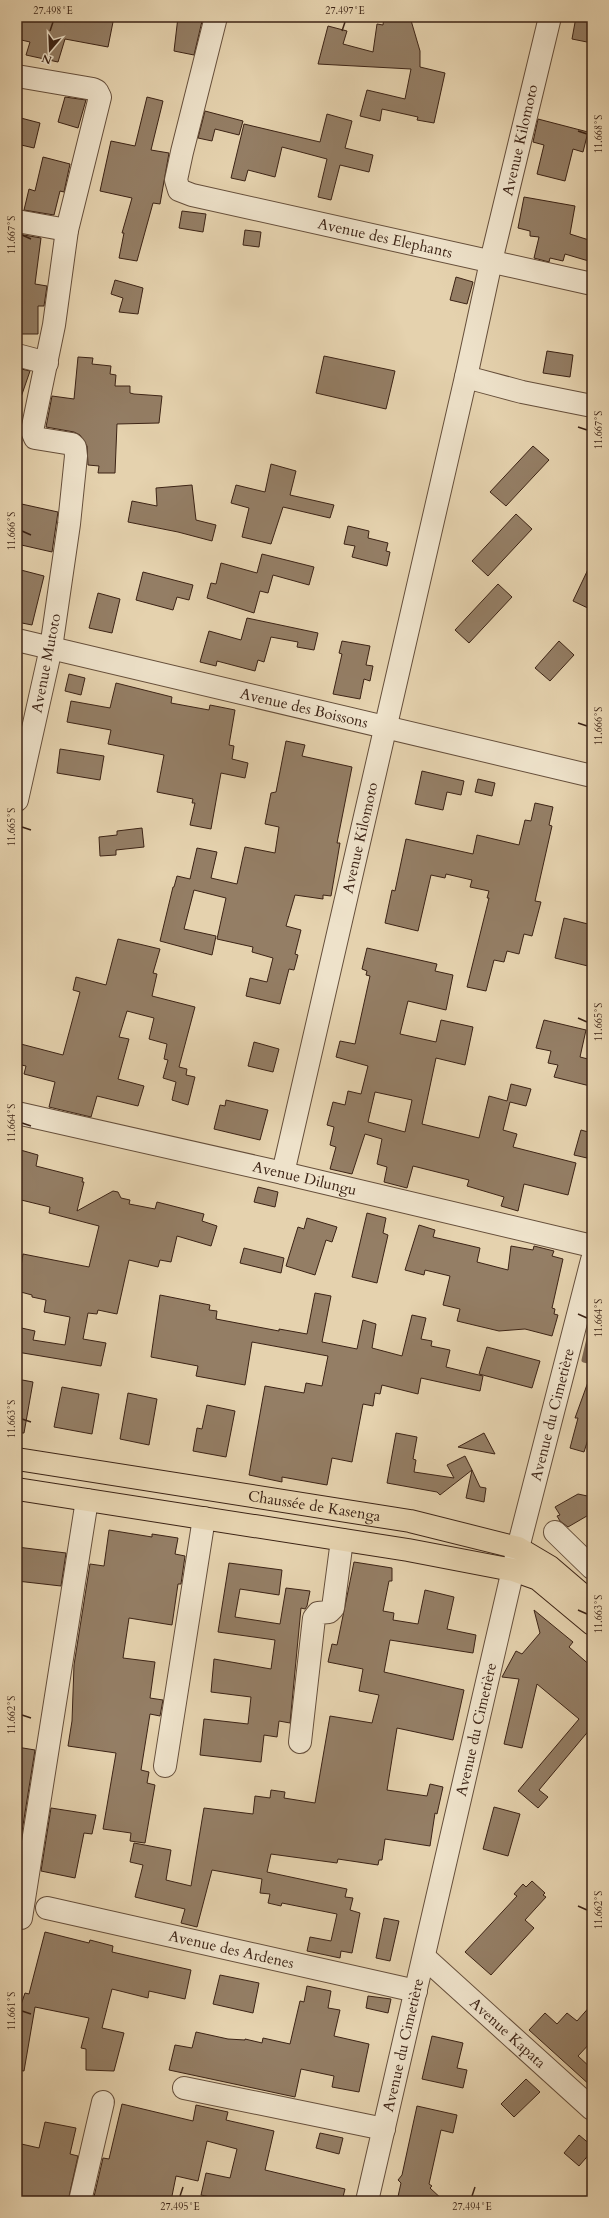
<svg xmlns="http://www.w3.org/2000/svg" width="609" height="2218" font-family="Cardo,serif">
<rect width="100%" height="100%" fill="#e5d2ae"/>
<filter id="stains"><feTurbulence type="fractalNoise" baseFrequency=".005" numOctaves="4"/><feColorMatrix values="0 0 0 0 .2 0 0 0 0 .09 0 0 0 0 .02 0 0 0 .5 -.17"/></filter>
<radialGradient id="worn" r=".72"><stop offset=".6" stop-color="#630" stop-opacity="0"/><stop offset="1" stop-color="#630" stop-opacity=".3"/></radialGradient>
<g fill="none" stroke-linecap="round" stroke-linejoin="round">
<!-- stream -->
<polyline stroke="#7f6852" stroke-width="5" points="592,1326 584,1360 592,1362"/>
</g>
<!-- building -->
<g fill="#947e65" stroke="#3c2315" fill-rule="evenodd">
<polygon points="17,17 114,17 108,47 65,39 58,62 26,55 30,42 17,39"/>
<polygon points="178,17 203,17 194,55 174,51"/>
<polygon points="384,17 410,17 420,51 420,67 445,73 434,123 417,120 418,117 382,109 380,121 360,116 367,90 405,99 411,69 318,64 328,26 347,31 343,44 373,52 377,24 383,25"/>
<polygon points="576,17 592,17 592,43 572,39"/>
<polygon points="65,97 86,100 78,128 58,122"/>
<polygon points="147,97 163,101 151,150 169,153 160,204 153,203 137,261 119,258 124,233 122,233 132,198 100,191 111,141 135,146"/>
<polygon points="205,111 243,121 239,135 215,129 212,141 198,138"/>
<polygon points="327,114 352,121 345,148 373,155 369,172 340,165 331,200 318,197 327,159 282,147 275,177 248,170 245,181 231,178 244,124 320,142"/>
<polygon points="17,117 40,123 34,148 17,144"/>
<polygon points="538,119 588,132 583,152 573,149 565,181 537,174 544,145 533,142"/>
<polygon points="43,157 70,164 64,192 60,191 54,215 24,210 29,189 35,191"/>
<polygon points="524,197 575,206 570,234 592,241 592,262 565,254 563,261 550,258 549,262 534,258 539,237 530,236 530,231 518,228"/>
<polygon points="182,211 206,214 203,232 179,228"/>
<polygon points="245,230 261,232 259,247 243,245"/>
<polygon points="18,234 41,238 35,284 47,286 44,306 38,306 38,334 17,334 18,304 21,283 17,282"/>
<polygon points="456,277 473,282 467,304 450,300"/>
<polygon points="115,280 143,288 138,314 119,312 123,298 111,294"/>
<polygon points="547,351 573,355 570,377 543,373"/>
<polygon points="324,356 395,371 386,409 316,393"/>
<polygon points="78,357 93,358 92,364 111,366 110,374 116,375 115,386 130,386 130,393 134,394 162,396 159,423 117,424 115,473 98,473 99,466 88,465 87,446 80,435 74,432 46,427 52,396 74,399"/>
<polygon points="17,368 30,371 19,403 17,403"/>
<polygon points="533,446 549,460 506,506 490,492"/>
<polygon points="271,464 296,471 290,495 334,505 330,518 283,507 271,544 242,537 249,508 231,503 236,485 265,492"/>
<polygon points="192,485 196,520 216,525 212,541 178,532 128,522 132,501 157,506 156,488"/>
<polygon points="17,503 58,512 52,552 17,544"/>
<polygon points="516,514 532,529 488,576 472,561"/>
<polygon points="348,526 369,531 368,538 388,543 386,551 390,552 387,566 352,557 355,546 344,544"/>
<polygon points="262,554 314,567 309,585 273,575 268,593 260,591 254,613 207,598 211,583 216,584 221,563 257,573"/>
<polygon points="592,561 592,610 573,601"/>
<polygon points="17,569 44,576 32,625 17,622"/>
<polygon points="143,572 193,585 189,600 177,597 173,610 136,600"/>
<polygon points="498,584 512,597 469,643 455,630"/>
<polygon points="98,593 120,599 112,633 89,628"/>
<polygon points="247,618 318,633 314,650 297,647 298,642 271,637 264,662 258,660 255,671 217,661 216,666 200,662 209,631 241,640"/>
<polygon points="342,641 370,646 366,665 373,666 370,681 364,679 360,699 333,694 342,654 339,653"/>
<polygon points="559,641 574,655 550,681 535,668"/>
<polygon points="69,674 85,678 81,695 65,691"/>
<polygon points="116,683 172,697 171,703 209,710 210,705 235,710 229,745 234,746 232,759 248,763 245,778 221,773 211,829 190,825 195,803 192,803 193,799 157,792 164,755 108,744 111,730 67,722 71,701 110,708"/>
<polygon points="286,741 305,745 302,756 352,767 337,843 340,843 331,896 323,895 323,899 295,895 286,926 301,930 295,954 298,955 294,970 289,969 280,1004 246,996 250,978 267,982 273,958 252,952 253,947 217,939 226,898 194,890 184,929 216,936 212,955 160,941 173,887 174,887 177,876 190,879 197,848 217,852 211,878 237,884 245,847 275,853 279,827 265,824 271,793 276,792"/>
<polygon points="60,749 104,756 100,780 57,773"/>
<polygon points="422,771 464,781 461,795 447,792 443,810 415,804"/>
<polygon points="478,779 495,783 492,796 475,792"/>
<polygon points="535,803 553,807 549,825 552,826 535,901 541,902 532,936 524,934 519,954 507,951 504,962 494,960 486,991 467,987 489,898 487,898 489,891 470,887 472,880 446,874 445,878 431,875 418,931 385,923 392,890 395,891 406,839 473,854 477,835 519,845 525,820 531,821"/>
<polygon points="142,828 144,847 116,850 116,855 100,856 99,837 117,835 117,831"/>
<polygon points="564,918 592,925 592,967 555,958"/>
<polygon points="118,939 160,949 153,973 157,974 152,996 195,1007 179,1067 187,1069 186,1075 195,1077 188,1105 172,1100 176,1082 163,1078 168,1060 164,1059 167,1044 149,1039 154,1018 127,1011 119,1037 129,1039 118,1079 144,1086 138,1106 97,1096 91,1117 49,1107 55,1082 24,1074 26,1066 17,1064 17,1043 63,1055 80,992 73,990 76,977 106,985"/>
<path d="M367 948 437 964 435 971 453 975 446 1010 408 1001 400 1034 436 1042 441 1020 473 1027 465 1065 436 1058 422 1124 479 1138 489 1096 507 1101 511 1084 531 1089 526 1106 510 1102 503 1130 517 1134 513 1147 576 1163 568 1195 524 1184 518 1211 501 1206 504 1197 467 1186 469 1180 413 1166 407 1188 384 1182 387 1167 377 1164 382 1139 365 1134 352 1174 330 1169 336 1147 330 1145 334 1127 327 1125 333 1102 345 1105 348 1091 361 1094 368 1066 336 1057 340 1041 355 1044 370 976 366 975 367 971 362 969ZM375 1092 412 1100 405 1132 368 1122Z"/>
<polygon points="544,1020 586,1030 580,1057 592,1060 590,1086 554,1077 558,1065 548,1063 551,1051 536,1048"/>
<polygon points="254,1042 279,1049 273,1072 248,1066"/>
<polygon points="226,1100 268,1110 260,1140 214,1129 220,1105 225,1106"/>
<polygon points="581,1130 592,1133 587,1158 574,1155"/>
<polygon points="17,1149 38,1155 36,1166 83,1178 82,1182 84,1182 77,1211 113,1191 118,1192 121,1198 130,1200 129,1204 155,1209 157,1202 204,1214 202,1221 217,1226 211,1246 177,1236 171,1262 160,1260 158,1267 129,1260 117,1314 98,1310 97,1314 88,1313 83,1339 106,1343 101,1366 17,1352 17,1327 35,1331 33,1340 65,1345 70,1317 44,1312 46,1300 32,1297 32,1295 17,1291 23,1254 89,1267 99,1226 49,1213 50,1207 17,1199"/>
<polygon points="258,1187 278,1192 275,1207 254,1202"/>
<polygon points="367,1213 386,1218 383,1233 388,1235 377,1283 352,1277"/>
<polygon points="307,1218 337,1227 332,1242 326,1240 315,1275 286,1266 298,1227 304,1229"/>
<polygon points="419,1225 435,1230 433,1237 480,1248 477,1262 508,1270 511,1246 533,1250 534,1246 554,1251 552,1256 563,1259 552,1308 555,1309 554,1314 558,1315 552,1336 525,1329 499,1331 457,1321 460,1309 443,1305 450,1276 425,1270 424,1275 405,1270"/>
<polygon points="244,1248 284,1258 281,1273 240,1263"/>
<polygon points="315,1293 331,1296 322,1342 357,1349 363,1320 376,1324 372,1348 402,1356 412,1315 426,1318 421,1339 432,1341 431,1346 450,1350 446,1367 483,1376 480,1391 421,1378 418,1394 382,1385 380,1394 375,1393 373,1406 363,1404 352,1462 332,1458 327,1485 282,1477 282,1482 249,1475 265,1386 304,1393 306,1383 322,1386 328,1356 252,1342 245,1385 196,1376 198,1366 151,1357 160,1295 210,1305 209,1310 217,1311 216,1319 279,1331 279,1329 307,1334"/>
<polygon points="487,1347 540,1361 532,1388 479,1374"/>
<polygon points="17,1379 33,1382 24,1433 17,1433"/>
<polygon points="588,1382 592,1383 592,1434 590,1433 584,1452 570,1448 578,1418 575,1418"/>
<polygon points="62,1387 99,1394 92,1434 54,1427"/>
<polygon points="128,1393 157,1399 149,1445 120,1439"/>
<polygon points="207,1405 235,1411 226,1457 193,1451 197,1428 202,1429"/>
<polygon points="396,1433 417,1437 413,1459 416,1460 414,1472 454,1478 447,1465 465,1456 472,1470 440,1495 437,1492 387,1483"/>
<polygon points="484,1433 495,1454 458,1447"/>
<polygon points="472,1470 480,1487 486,1488 484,1502 466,1498"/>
<polygon points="578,1494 592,1497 592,1513 568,1527 560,1521 557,1516 560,1515 555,1507"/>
<polygon points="109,1530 152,1537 152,1534 178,1538 175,1554 185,1556 181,1584 178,1584 172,1625 129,1618 123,1658 155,1662 150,1698 163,1700 160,1716 150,1714 141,1770 149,1772 147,1783 155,1785 145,1843 130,1841 131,1833 103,1829 116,1753 68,1746 72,1721 74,1665 90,1564 104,1566"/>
<polygon points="17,1547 66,1553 61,1586 17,1581"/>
<polygon points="354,1562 392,1568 392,1581 389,1581 383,1611 394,1613 393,1620 418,1624 425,1590 454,1597 447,1629 476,1635 473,1653 390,1640 384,1672 464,1690 453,1740 397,1728 387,1790 427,1796 430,1784 443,1787 437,1814 435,1813 430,1846 385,1839 382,1860 379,1860 378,1865 338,1859 337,1863 271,1854 267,1872 347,1889 345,1897 353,1898 350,1910 360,1913 352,1953 341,1951 340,1958 307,1951 310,1937 331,1941 337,1914 282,1903 281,1906 268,1903 270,1894 260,1893 262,1879 212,1870 197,1927 181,1923 185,1909 135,1897 143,1865 130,1862 134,1843 171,1850 166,1880 191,1886 204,1808 253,1814 255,1796 270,1798 271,1790 285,1792 284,1798 315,1803 330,1716 372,1723 379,1695 359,1691 363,1669 328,1662 332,1644 337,1645"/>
<polygon points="229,1563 282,1570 279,1595 240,1589 235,1617 280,1624 286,1588 310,1591 307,1606 305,1609 301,1608 290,1723 279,1721 277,1737 264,1735 261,1762 200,1755 204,1719 248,1724 251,1697 211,1692 214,1659 271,1669 275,1640 218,1632"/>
<polygon points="534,1610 573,1642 569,1647 592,1667 592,1729 591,1728 539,1790 548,1797 538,1808 518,1791 579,1719 537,1684 522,1748 504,1744 519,1679 502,1677 516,1651 522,1654 540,1633"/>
<polygon points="17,1747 35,1750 20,1844 17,1844"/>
<polygon points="494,1807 520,1814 508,1856 483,1849"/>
<polygon points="51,1808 96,1815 92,1834 84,1833 75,1878 41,1871"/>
<polygon points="532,1881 545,1893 543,1895 546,1897 525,1920 534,1928 491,1975 465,1952 517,1896 514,1894 523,1884 526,1887"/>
<polygon points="384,1918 399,1921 390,1961 376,1958"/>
<polygon points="45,1932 89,1943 90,1940 113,1946 112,1952 191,1970 185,1999 149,1991 148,1998 112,1989 102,2028 124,2033 114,2071 86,2070 86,2049 81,2048 89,2018 35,2007 24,2071 17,2070 17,2016 25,1993 29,1994"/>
<polygon points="220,1975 259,1983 253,2013 213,2004"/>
<polygon points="307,1986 331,1991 328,2008 340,2010 334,2036 369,2044 359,2092 332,2087 334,2076 301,2069 295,2097 169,2070 175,2045 192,2048 196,2032 228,2039 245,2040 245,2039 262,2043 263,2038 290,2044 300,2001 304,2002"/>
<polygon points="368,1996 391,1999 388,2013 366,2008"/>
<polygon points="592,2004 592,2041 578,2056 592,2069 592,2087 529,2030 545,2013 557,2024 567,2013 577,2021"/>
<polygon points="432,2036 463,2043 457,2068 467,2070 463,2088 422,2079"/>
<polygon points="526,2079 540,2092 514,2117 501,2104"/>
<polygon points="122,2104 193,2121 196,2105 228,2112 226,2120 274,2131 265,2170 345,2189 342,2201 229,2201 201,2195 206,2173 230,2178 237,2149 207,2141 198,2181 176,2176 171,2201 93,2201 103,2158 109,2159"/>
<polygon points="417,2106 457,2115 453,2133 441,2130 429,2184 432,2186 430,2188 444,2201 397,2201 401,2183 398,2180 402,2175"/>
<polygon points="45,2122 76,2128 70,2154 78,2156 68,2201 30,2201 31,2199 17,2196 17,2143 39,2148"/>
<polygon points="320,2133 343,2138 339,2154 316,2148"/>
<polygon points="579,2135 592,2146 592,2151 579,2166 564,2153"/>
</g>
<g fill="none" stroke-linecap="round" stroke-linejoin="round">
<defs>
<g id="minor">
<path id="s1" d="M216 17 182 152 176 180 179 190 192 195 592 284"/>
<polyline points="550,17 492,257 466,377 522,392 592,406"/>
<polyline points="17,76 93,89 97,91 100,97 67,230 54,325 32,431 35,438 72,444 75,447 76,456 69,524 51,648 17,800"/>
<polyline points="17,221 67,230"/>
<polyline points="17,355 47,363"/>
<path id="s2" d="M17 640 592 776"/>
<path id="s3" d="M17 1113 283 1173 592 1246"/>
<path id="s4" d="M283 1173 466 377"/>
<polyline points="555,1532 592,1568"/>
<polyline points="300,1742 314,1618 318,1613 329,1612 333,1608 342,1540"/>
<polyline points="165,1766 204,1518"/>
<path id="s5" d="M47 1908 416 1991"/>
<polyline points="21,1918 87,1500"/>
<path id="s6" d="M424 1957 592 2109"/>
<polyline points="184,2088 384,2129"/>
<polyline points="80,2201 103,2102"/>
<path id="s7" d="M367 2201 518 1548 592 1260"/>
</g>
<g id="major">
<path id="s8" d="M17 1459 410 1521 518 1548 550 1567 592 1603"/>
<polyline points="17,1489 408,1550 513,1570 538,1579 592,1624"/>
</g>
</defs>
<!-- minor casing -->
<use href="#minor" stroke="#664f3b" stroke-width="24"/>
<!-- major casing -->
<use href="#major" stroke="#3c2315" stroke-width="24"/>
<!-- minor -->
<use href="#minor" stroke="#eee2ca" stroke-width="22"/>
<!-- major -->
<use href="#major" stroke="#e5d2ae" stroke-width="22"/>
</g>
<!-- ticks -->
<path fill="none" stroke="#3c2315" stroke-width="1.5" d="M50 31 53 22M342 31 345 22M578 131 587 134M22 235 31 239M578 427 587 430M22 531 31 535M578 723 587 726M22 827 31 830M578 1018 587 1022M22 1123 31 1126M578 1314 587 1318M22 1419 31 1422M578 1610 587 1614M22 1715 31 1718M578 1906 587 1910M22 2011 31 2014M180 2196 183 2187M472 2196 475 2187"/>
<g text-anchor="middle" stroke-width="3" stroke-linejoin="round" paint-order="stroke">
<!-- street labels -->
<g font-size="15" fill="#3c2315" stroke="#eee2ca">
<text transform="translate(520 140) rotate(-77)" y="5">Avenue Kilomoto</text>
<text dy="5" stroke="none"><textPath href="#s1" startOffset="390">Avenue des Elephants</textPath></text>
<text transform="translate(46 663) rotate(-79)" y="5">Avenue Mutoto</text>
<text dy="5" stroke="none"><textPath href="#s2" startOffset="295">Avenue des Boissons</textPath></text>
<text dy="5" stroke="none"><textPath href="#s4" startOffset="344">Avenue Kilomoto</textPath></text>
<text dy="5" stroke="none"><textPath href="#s3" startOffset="295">Avenue Dilungu</textPath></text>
<text dy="5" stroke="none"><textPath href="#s7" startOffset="808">Avenue du Cimetière</textPath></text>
<text dy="5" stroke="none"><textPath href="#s8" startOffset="301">Chaussée de Kasenga</textPath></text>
<text dy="5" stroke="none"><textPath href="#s7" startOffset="484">Avenue du Cimetière</textPath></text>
<text dy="5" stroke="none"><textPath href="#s5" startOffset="189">Avenue des Ardenes</textPath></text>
<text dy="5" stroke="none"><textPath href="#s6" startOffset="113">Avenue Kapata</textPath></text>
<text dy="5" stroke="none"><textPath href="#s7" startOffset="160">Avenue du Cimetière</textPath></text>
</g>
</g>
<!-- margin -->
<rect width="609" height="2218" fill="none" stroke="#e5d2ae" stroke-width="44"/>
<!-- north arrow -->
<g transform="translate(50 50) rotate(199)" stroke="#eee2ca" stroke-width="3" paint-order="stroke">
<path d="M0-3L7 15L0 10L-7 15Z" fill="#3c2315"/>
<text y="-6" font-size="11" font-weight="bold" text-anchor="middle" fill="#3c2315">N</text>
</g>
<rect x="22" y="22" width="565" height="2174" fill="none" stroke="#3c2315" stroke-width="1.5"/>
<g font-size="10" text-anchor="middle" fill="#3c2315">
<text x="53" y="14">27.498°E</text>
<text x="345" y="14">27.497°E</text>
<text transform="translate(598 134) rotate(-90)" y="4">11.668°S</text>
<text transform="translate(11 235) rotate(-90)" y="4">11.667°S</text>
<text transform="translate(598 430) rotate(-90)" y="4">11.667°S</text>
<text transform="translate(11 531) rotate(-90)" y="4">11.666°S</text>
<text transform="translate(598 726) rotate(-90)" y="4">11.666°S</text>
<text transform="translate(11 827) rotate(-90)" y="4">11.665°S</text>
<text transform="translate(598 1022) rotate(-90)" y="4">11.665°S</text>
<text transform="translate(11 1123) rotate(-90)" y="4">11.664°S</text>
<text transform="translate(598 1318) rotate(-90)" y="4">11.664°S</text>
<text transform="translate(11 1419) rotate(-90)" y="4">11.663°S</text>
<text transform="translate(598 1614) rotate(-90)" y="4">11.663°S</text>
<text transform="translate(11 1715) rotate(-90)" y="4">11.662°S</text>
<text transform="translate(598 1910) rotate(-90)" y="4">11.662°S</text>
<text transform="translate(11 2011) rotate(-90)" y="4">11.661°S</text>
<text x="180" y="2210">27.495°E</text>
<text x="472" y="2210">27.494°E</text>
</g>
<rect width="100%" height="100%" filter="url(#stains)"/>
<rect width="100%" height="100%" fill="url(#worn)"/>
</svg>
